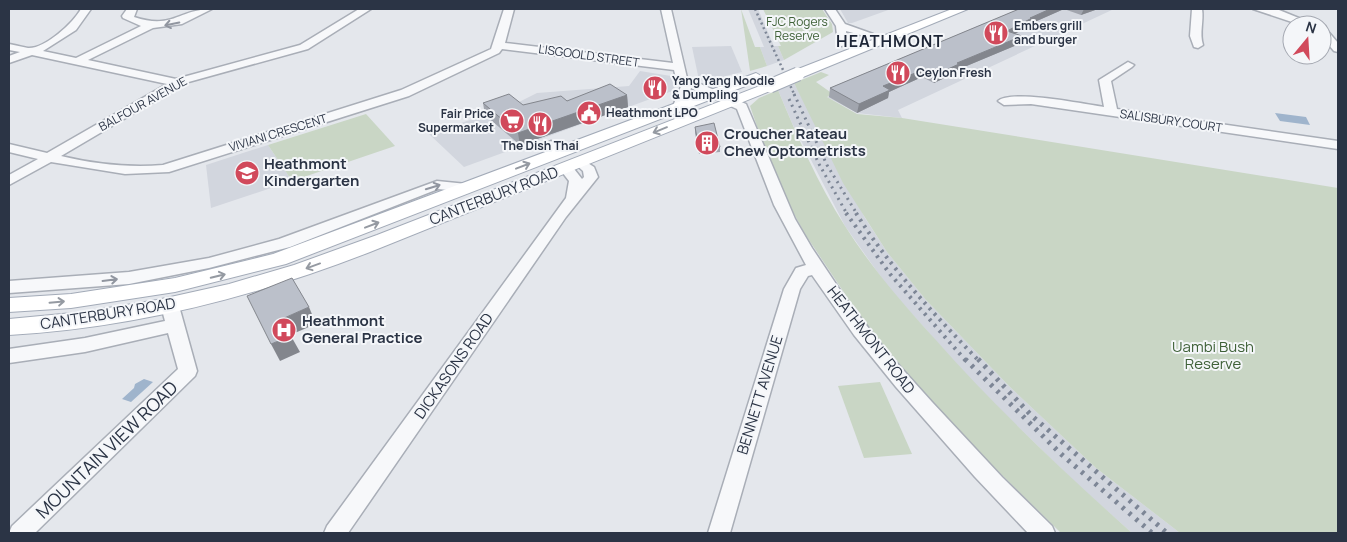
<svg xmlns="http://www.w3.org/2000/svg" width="1347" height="542" font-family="Manrope,sans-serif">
<rect width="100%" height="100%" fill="#e4e7ec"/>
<!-- built -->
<g fill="#d2d6de">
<polygon points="748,9 758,9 774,46 778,46 784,60 767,66 760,47 764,47"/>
<polygon points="840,9 891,9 852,23 848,23"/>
<polygon points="1026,9 1114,9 898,110 902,118 857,113 827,97"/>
<polygon points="731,46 742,72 706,81 699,80 692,47"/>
<polygon points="640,71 671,76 675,90 464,167 429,134 511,106 537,93 629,86"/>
<polygon points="794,83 865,218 887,252 926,300 1010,387 1096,468 1180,533 1132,533 1076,483 979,389 888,287 845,226 792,123 778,90"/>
<polygon points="268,145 292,181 211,208 206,165"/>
</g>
<!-- green -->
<g fill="#c9d6c5">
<polygon points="741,9 755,47 760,47 767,66 750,71"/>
<polygon points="763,9 822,9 832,24 833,32 784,60 778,46 781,46"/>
<polygon points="821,72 829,75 816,82 833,94 827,97 857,114 902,118 1338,188 1338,533 1180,533 1096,468 1010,387 926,300 887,252 843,183 794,83"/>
<path d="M778 90C797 136 818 184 845 226 871 267 902 303 935 339 996 408 1063 471 1132 533H1061L958 432 869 330 805 234 775 179 750 106 759 98Z"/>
<polygon points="366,114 395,146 292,181 268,145"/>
<polygon points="880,382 912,454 864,458 838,386"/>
</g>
<!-- water -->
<g fill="#9fb4cc">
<polygon points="1275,113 1306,117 1310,125 1280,121"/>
<polygon points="144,379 153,382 131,402 122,399 134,388 135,384"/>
</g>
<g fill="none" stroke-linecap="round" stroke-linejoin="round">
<defs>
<g id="minor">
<path d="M81 9H91L76 30 43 51 76 58 141 26 123 18 122 16 127 9H137L134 17C173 30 179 9 212 9L182 24 153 28 88 60 176 79 300 45 359 9H371L308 49 185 83 61 156C95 164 128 168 163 165L401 90 491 49 504 9H514L505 43 673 63 661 9H671L687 78 746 104 795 219 812 248 846 299 887 352 932 402 1002 477 1052 526 1055 533H1028L975 477 896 387 854 335 812 275 808 276 800 289 730 533H708L784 289 796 268 806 265 774 205 737 109 691 88 683 109H675L673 106 682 84 676 78 674 70 502 49 499 53 409 96 169 172 125 174 51 162 9 185V175L38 159 9 152V144L47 153 167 84 32 55 9 63V56L20 52 9 50V44C15 45 22 47 28 48 45 49 73 23 81 9Z"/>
<polygon points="825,9 835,9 845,24 873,34 868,37 846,31 847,43 842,46 838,45 836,26"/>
<path d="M1192 9H1202C1204 21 1199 33 1203 45L1198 48 1194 47 1190 36Z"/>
<polygon points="1253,9 1279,10 1316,25 1301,25"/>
<polygon points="1322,28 1326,29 1338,43 1338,52 1334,51 1322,37"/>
<path d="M1128 62 1134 65 1132 67 1111 81 1117 109 1338 141V149L1031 104 1004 105 998 101C1009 89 1086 104 1104 107L1099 80Z"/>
<path d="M551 141 567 152 565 155C556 157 549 152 544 145Z"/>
<polygon points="580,158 594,167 598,177 566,217 348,533 324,533 327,526 566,198 569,181 559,168 561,165 571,165 582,179 584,177 583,171 573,162"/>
<polygon points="437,181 467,184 474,188 467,192 438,189 290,247 209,268 129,284 9,293 9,281 129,272 209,258 279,239"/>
<polygon points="170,300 176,302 179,306 197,371 195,376 35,533 9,533 12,526 178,369 168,333 85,352 9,363 9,349 85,338 165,321 161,306 164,302"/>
</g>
<g id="major">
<polygon points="952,9 968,9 803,77 793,77 791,74 793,71"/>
<polygon points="756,73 763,77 761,80 286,264 175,292 71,308 9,312 9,298 71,294 175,278 273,254"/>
<path d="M770 82 775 83 777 86 775 89 370 252C255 297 133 328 9 335V319L83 312 157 300 229 284 294 265 377 235Z"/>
</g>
</defs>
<!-- minor casing -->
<use href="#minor" stroke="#a9aeb7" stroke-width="3"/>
<!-- major casing -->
<use href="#major" stroke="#a3abb8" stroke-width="2"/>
<!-- minor -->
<use href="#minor" fill="#f7f8fa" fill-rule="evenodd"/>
<!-- major -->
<use href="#major" fill="#fff" fill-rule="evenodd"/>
<!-- rail-far3 -->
<polyline stroke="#7d8696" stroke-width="2.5" stroke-dasharray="2 3" stroke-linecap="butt" points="755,9 795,96"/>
<!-- rail-far2 -->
<g stroke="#7d8696" stroke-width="3" stroke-dasharray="2 4.5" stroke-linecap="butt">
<polyline points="794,94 827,165 857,214"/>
<polyline points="789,99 819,164 847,214"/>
</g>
<!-- rail-far1 -->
<g stroke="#7d8696" stroke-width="4" stroke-dasharray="2.5 5" stroke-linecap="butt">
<polyline points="846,213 890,274 966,361"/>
<path d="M856 213C890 268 934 314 979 361"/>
</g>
<!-- rail -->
<g stroke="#7d8696" stroke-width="5" stroke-dasharray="3 6" stroke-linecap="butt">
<polyline points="965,359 1061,454 1152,533"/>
<polyline points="978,359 1032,416 1167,533"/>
</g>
<defs>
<polyline id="major-bridge" points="770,86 798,74"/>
</defs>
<!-- major-bridge casing -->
<use href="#major-bridge" stroke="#a3abb8" stroke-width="15" stroke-linecap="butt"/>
<!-- major-bridge -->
<use href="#major-bridge" stroke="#fff" stroke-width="13"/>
</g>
<!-- wall -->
<g fill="#a1a5ae">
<polygon points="1019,9 1098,9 1081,15 1064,9 1030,24 1029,26 1015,34 1019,44 957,70 957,72 934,83 922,77 889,92 888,98 857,113 829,97 830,88"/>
<polygon points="627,95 628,107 520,145 485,115 483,103 523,105"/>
<polygon points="695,127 720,147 720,152 699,154 695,133"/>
</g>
<!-- shaded-wall -->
<g fill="#83868d">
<polygon points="1050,9 1064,9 1030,24 1029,26 1005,39 1007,31 1030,18"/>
<polygon points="1084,9 1098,9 1081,15"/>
<polygon points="1022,36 1019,44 957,70 957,72 934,83 937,74 957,63"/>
<polygon points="925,69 922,77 889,92 888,98 857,113 859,104 883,86"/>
<polygon points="627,95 628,107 520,145 518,133"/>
<polygon points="309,307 316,324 290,335 282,319"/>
<polygon points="291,336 300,352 280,361 271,344"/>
</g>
<!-- building -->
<g fill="#bbc0ca" stroke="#83868d">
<polygon points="1019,9 1050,9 1030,18 1032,18 1007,31 1022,36 957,63 959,64 937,74 925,69 883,86 890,90 859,104 830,88"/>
<polygon points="610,84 627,95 518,133 483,103 509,94 523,105 561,96 567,101"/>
<polygon points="714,123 720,147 699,148 695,127"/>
<polygon points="292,278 309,307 282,319 291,336 271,344 247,296"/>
</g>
<!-- one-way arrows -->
<defs><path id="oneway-shaft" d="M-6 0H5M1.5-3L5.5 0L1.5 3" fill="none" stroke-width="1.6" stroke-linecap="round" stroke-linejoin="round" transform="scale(1.25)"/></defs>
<g stroke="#9196a0">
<use href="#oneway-shaft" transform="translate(172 24) rotate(168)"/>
<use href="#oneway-shaft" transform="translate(433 187) rotate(-17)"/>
<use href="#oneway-shaft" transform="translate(110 280) rotate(-7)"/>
</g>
<g stroke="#959aa2">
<use href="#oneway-shaft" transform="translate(660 130) rotate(158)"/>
<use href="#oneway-shaft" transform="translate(523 166) rotate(-21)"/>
<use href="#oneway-shaft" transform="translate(372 225) rotate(-21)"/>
<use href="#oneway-shaft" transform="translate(313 266) rotate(160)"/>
<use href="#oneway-shaft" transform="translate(218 276) rotate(-14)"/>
<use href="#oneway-shaft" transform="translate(57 302) rotate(-5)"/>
</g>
<!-- icons -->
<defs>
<symbol id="restaurant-disc" viewBox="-11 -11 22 22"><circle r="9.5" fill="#d1495b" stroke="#f4f6f9"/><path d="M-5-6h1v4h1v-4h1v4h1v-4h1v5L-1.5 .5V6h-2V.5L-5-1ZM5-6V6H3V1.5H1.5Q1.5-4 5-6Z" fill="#fff"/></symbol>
<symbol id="civic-disc" viewBox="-11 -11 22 22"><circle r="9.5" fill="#d1495b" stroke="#f4f6f9"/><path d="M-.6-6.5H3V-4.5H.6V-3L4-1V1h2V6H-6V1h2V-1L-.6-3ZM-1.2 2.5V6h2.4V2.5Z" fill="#fff"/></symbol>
<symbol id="supermarket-disc" viewBox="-11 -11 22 22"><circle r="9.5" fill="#d1495b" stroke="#f4f6f9"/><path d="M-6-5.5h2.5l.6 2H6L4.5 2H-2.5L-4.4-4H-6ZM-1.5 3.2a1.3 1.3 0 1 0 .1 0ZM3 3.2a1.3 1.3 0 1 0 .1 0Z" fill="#fff"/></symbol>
<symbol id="building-disc" viewBox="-11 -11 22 22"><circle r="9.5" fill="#d1495b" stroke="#f4f6f9"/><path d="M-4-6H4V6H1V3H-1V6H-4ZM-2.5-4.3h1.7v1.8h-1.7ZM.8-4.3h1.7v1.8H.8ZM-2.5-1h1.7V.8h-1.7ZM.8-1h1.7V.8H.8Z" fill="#fff"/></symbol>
<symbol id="school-disc" viewBox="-11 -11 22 22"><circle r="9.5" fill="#d1495b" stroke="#f4f6f9"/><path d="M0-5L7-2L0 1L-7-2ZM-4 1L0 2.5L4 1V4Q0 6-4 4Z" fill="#fff"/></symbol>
<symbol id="hospital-disc" viewBox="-11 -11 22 22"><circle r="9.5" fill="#d1495b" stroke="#f4f6f9"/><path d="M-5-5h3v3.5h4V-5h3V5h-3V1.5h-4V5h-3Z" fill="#fff"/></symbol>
</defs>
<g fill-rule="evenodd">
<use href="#restaurant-disc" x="982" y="19" width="28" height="28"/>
<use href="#restaurant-disc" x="884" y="59" width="28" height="28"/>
<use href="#restaurant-disc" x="641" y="74" width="28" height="28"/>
<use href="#civic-disc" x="575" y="99" width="28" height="28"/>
<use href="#supermarket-disc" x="498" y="107" width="28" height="28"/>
<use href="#restaurant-disc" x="526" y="110" width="28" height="28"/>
<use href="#building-disc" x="693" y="129" width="28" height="28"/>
<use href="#school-disc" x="233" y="159" width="28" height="28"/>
<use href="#hospital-disc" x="270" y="316" width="28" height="28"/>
</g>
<g text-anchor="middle" stroke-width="4" stroke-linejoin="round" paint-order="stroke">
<!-- far-park labels -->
<g font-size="12" fill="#3f6138" stroke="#f4f6f9">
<text x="797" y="26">FJC Rogers<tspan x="797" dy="14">Reserve</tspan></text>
</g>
<!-- far-poi labels -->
<g font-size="12" font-weight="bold" fill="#2b3445" stroke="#f4f6f9" text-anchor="start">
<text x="1014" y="30">Embers grill<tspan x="1014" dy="14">and burger</tspan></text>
<text x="916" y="77">Ceylon Fresh</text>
<text x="672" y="85">Yang Yang Noodle<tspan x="672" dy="14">&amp; Dumpling</tspan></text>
<text x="606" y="117">Heathmont LPO</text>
<text x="494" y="118" text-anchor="end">Fair Price<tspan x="494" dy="14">Supermarket</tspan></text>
<text x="540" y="150" text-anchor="middle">The Dish Thai</text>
</g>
<!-- far-street labels -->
<g font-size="12" fill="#2b3445" stroke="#f4f6f9">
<text transform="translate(589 56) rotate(8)" y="4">LISGOOLD STREET</text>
<text transform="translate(143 104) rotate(-29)" y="4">BALFOUR AVENUE</text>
<text transform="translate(1171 121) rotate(8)" y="4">SALISBURY COURT</text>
<text transform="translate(278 133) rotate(-17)" y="4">VIVIANI CRESCENT</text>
</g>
<!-- poi labels -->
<g font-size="15" font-weight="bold" fill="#2b3445" stroke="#f4f6f9" text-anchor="start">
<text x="724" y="139">Croucher Rateau<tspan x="724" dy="17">Chew Optometrists</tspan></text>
<text x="264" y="169">Heathmont<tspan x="264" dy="17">Kindergarten</tspan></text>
<text x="302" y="326">Heathmont<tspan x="302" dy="17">General Practice</tspan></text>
</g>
<!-- street labels -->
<g font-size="15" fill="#2b3445" stroke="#f4f6f9">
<text transform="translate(494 196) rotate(-21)" y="5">CANTERBURY ROAD</text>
<text transform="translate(108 314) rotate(-9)" y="5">CANTERBURY ROAD</text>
<text transform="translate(871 340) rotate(52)" y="5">HEATHMONT ROAD</text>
<text transform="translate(454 366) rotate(-55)" y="5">DICKASONS ROAD</text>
<text transform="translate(760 395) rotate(-73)" y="5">BENNETT AVENUE</text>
</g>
<!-- park labels -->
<g font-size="15" fill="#3f6138" stroke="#f4f6f9">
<text x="1213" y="352">Uambi Bush<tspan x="1213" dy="17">Reserve</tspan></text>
</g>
<!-- far-district labels -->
<g font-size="16" font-weight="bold" letter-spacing="1" fill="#1d2536" stroke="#f4f6f9">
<text x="890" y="47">HEATHMONT</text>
</g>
<!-- near-street labels -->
<g font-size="18" fill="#2b3445" stroke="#f4f6f9">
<text transform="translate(107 450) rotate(-44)" y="6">MOUNTAIN VIEW ROAD</text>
</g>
</g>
<!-- border -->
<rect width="1347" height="542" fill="none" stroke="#2b3445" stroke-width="20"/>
<!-- north arrow -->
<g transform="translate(1307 40) rotate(18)"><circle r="24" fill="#f4f6f9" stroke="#a4a8b1"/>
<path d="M0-4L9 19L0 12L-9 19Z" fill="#d1495b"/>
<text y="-8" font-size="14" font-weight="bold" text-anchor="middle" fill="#2b3445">N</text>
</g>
</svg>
